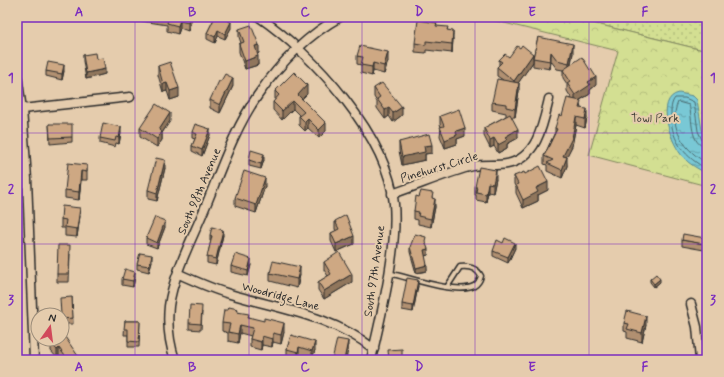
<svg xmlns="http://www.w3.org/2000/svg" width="724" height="377" font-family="Mynerve,sans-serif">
<defs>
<pattern id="grass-dots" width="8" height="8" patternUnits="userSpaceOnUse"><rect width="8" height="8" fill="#d3df92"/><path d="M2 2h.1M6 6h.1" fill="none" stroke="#b5c07e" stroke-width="1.8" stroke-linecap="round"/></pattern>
<pattern id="forest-crowns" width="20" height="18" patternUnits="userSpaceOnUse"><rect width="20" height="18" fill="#d3df92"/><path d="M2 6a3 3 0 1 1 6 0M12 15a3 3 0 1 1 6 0" fill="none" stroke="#b5c07e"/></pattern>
<pattern id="water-ripples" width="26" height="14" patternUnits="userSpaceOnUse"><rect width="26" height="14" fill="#79c8d5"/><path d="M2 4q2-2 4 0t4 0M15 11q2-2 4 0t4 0" fill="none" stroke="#63a3ad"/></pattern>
</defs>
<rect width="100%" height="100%" fill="#e5ccad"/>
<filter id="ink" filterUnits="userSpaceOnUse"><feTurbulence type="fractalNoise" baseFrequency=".025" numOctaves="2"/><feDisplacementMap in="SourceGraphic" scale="8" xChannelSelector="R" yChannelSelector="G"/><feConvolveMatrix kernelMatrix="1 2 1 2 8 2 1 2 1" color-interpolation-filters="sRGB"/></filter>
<g filter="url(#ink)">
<!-- grass -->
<polygon fill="url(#grass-dots)" stroke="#7f855e" points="568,17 707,17 707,51"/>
<!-- forest -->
<polygon fill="url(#forest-crowns)" stroke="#7f855e" points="480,17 568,17 707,51 707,186 589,155 618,51"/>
<!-- water -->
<path fill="url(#water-ripples)" stroke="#5a8991" d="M679 93 693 96 697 100 702 130 707 140V174C699 169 690 165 684 158 671 145 654 98 679 93Z"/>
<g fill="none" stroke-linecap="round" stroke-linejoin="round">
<!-- shore -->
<g stroke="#4a6a6f" stroke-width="1">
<path d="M707 142 702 140 698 131 694 102 685 98H675C671 103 671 109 671 116 671 141 686 158 707 169"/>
<path d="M707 147C689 146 693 118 689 105L678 102C667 127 686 152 707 163"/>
</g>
<defs>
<path id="lane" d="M388 273C409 277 456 295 474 286 479 283 480 280 481 276 477 268 468 266 460 267L447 287"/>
<g id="street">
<path d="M259 17C313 54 388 136 394 204 398 249 381 315 371 360"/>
<polyline points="17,75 22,109 27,179 34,360"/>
<polyline points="22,109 130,97"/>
<path d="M392 194C417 186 448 172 473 166 484 164 496 166 507 164 537 158 543 125 549 99"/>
<path d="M179 274C195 281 212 289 230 294 280 309 331 315 374 349"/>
<polyline points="691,304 697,327 700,360"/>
<path d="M175 360C169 342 167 325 169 306 173 275 192 239 204 210 220 172 234 129 258 95 280 63 306 36 340 17"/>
</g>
</defs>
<!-- lane casing -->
<use href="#lane" stroke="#2b2b2b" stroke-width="7"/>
<!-- street casing -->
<use href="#street" stroke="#2b2b2b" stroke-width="11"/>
<!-- lane -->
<use href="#lane" stroke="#e5ccad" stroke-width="4"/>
<!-- street -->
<use href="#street" stroke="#e5ccad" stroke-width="8"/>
</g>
<!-- wall -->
<g fill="#b19071" stroke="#2b2b2b">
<polygon points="109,17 124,17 124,20"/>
<polygon points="142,17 192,17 188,31 180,28 178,34 167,31 167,25 142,21"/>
<polygon points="215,17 231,28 225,39 218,36 215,43 207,39 207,33"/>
<polygon points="437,26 448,30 453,39 452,53 426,50 426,53 415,52 415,43"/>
<polygon points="239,29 259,53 257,54 258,65 245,69 239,52 239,44 241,43 239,37"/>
<polygon points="538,37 573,53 571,64 596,85 590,90 590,94 579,101 581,108 587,118 585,128 576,125 572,146 566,157 567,166 562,178 547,171 547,165 544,164 544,156 555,132 555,128 572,99 567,91 567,84 563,78 563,70 557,69 551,61 550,69 533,66 533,58"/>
<polygon points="83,55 96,59 105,74 86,79 83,61"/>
<polygon points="357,56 388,61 384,74 373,71 372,76 361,73 361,65 357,64"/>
<polygon points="509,57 533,62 518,83 519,91 515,117 511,117 518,138 507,144 507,148 498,153 494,146 490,148 484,136 484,128 506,116 506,113 492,110 492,102 503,80 497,76 497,67 499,65 499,60"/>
<polygon points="158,66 179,97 170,100 167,91 163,92 158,75"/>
<polygon points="46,71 64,71 62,80 46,76"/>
<polygon points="233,86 220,113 210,108 210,100"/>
<polygon points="374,88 402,115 393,122 389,116 385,119 377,108 377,102 374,97"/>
<polygon points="275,91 307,94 302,99 326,131 319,138 308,128 305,131 299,125 299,116 300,116 293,109 282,120 273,110 273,102 275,100"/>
<polygon points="440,116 465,136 457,139 457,144 445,148 440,136 441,127 440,124"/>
<polygon points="170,121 162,133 162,140 157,147 140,137 140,128"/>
<polygon points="49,124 72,137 72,142 50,144"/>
<polygon points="192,132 210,135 202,156 192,151 192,146 195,139 192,138"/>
<polygon points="121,133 119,144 116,143 115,147 100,143 100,138"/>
<polygon points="399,142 432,153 425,154 425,160 402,165 399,151"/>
<polygon points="249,160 264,160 261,169 249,166"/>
<polygon points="87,165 87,180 81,180 79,200 65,198 65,190"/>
<polygon points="165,168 157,201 148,199 148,190"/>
<polygon points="525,174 548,190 538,195 538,201 523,208 516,193 516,188 514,184 514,176"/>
<polygon points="496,179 493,193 488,192 486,202 476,200 476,195 475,195 475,187"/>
<polygon points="265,186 256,213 235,206 235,198"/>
<polygon points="419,197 433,198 435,207 431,227 418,224 418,220 414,219 414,211"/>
<polygon points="80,216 77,237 65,236 65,228 61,228 61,219"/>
<polygon points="335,221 354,244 336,252 331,241 331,233 336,231 335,229"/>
<polygon points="165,227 157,248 146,244 146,238"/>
<polygon points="210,235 223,235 216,265 207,263 207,257 211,241 210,241"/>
<polygon points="682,240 705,244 704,250 682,246"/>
<polygon points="426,243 428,255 425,256 427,271 416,273 410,252 410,247"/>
<polygon points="515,248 508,263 493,256 493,251"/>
<polygon points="70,254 69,282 57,282 57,274"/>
<polygon points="152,261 149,272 137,269 137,264"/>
<polygon points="324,262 352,282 324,299 318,290 318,282 328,276 324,270"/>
<polygon points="251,265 248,276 231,272 231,266"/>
<polygon points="270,273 300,275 297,288 270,281"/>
<polygon points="135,277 133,287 122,285 122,279"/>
<polygon points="650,279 660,282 654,287 650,282"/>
<polygon points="418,286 413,312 402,310 402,304"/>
<polygon points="72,297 73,324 62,324 62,315"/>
<polygon points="202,312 201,330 189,329 189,323"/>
<polygon points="238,312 284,332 281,344 273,342 272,347 262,345 261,350 250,347 250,339 251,336 240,333 238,343 228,341 228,333 222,331 222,323"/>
<polygon points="125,321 140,321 139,347 128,347 128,335 124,335"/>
<polygon points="624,323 646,325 642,342 627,338 627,332 624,331"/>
<polygon points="291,335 315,350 312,359 299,356 298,360 287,357 287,349"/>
<polygon points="51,343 78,360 62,360 59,356 57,358 51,351"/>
</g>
<!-- shaded-wall -->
<g fill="#90765c" stroke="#2b2b2b">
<polygon points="189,17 192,17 188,31 188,22"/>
<polygon points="180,20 180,28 178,34 178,26"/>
<polygon points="231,22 231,28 225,39 225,34"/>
<polygon points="218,30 218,36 215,43 215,37"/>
<polygon points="453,31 453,39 452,53 452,44"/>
<polygon points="573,44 573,53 569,71 569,63"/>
<polygon points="259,45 259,53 255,55 255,46"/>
<polygon points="388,52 388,61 384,74 384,66"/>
<polygon points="551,52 551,61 550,69 550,61"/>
<polygon points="533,54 533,62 514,89 514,81"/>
<polygon points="258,56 258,65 245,69 245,61"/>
<polygon points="373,63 373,71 372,76 372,67"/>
<polygon points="64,65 64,71 62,80 62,74"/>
<polygon points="105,69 105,74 86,79 86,73"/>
<polygon points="596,77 596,85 590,90 590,94 575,103 575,95 588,82"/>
<polygon points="233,78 233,86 220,113 220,105"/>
<polygon points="167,83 167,91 163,92 163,84"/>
<polygon points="519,83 519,91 515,117 515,109"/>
<polygon points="307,85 307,94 298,103 298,95"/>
<polygon points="179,88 179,97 170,100 170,91"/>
<polygon points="293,101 293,109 282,120 282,111"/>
<polygon points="402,107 402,115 393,122 393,113"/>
<polygon points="389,108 389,116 385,119 385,110"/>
<polygon points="587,109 587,118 585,128 585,119"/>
<polygon points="170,113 170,121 162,133 162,140 157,147 157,139 159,130"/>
<polygon points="576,117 576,125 572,146 563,164 563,156"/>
<polygon points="308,119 308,128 305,131 305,122"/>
<polygon points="326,123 326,131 319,138 319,130"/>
<polygon points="121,127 121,133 119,144 119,138"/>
<polygon points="465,128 465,136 457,139 457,144 445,148 445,140 456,131"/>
<polygon points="210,129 210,135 202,156 202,150"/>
<polygon points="518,129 518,138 507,144 507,148 498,153 498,145 505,137"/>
<polygon points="494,138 494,146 490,148 490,140"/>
<polygon points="432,145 432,153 425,154 425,160 402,165 402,157 424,146"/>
<polygon points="264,154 264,160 261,169 261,164"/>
<polygon points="567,157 567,166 562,178 562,170"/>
<polygon points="165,160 165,168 157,201 157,193"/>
<polygon points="496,170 496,179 493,193 493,184"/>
<polygon points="81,171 81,180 79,200 79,192"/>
<polygon points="265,178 265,186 256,213 256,205"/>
<polygon points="548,182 548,190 538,195 538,201 523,208 523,200 536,188"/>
<polygon points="488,183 488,192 486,202 486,194"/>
<polygon points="435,199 435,207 431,227 431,219"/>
<polygon points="80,208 80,216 77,237 77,229"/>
<polygon points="165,221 165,227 157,248 157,243"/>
<polygon points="223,230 223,235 216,265 216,259"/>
<polygon points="354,236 354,244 336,252 336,244"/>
<polygon points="705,238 705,244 704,250 704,244"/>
<polygon points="515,243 515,248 508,263 508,257"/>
<polygon points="428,249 428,255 424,256 424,250"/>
<polygon points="152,255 152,261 149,272 149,266"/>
<polygon points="251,259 251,265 248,276 248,271"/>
<polygon points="427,265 427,271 416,273 416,268"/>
<polygon points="300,267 300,275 297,288 297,279"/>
<polygon points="135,272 135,277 133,287 133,281"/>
<polygon points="352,274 352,282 324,299 324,291"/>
<polygon points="660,279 660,282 654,287 654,284"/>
<polygon points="418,280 418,286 413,312 413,306"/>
<polygon points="646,316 646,325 642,342 642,333"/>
<polygon points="284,323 284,332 281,344 281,335"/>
<polygon points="240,325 240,333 238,343 238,334"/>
<polygon points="273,333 273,342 272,347 272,339"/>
<polygon points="262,336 262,345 261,350 261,342"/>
<polygon points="348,341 348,350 346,360 344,360"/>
<polygon points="315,342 315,350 312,359 312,351"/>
<polygon points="299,347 299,356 298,360 298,352"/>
<polygon points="59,348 59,356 57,358 57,350"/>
<polygon points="78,356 78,360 73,360"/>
</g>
<!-- building -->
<g fill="#cea883" stroke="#2b2b2b">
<polygon points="169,17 189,17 188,22 180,20 178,26 167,23"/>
<polygon points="215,17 221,17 231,22 225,34 218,30 215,37 207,33"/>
<polygon points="418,20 437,23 436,26 448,27 447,30 453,31 452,44 426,41 426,45 415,43"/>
<polygon points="251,25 259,45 255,46 258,56 245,61 239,44 244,42 239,29"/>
<polygon points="538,37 573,44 569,63 557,60 551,52 550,61 533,58"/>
<polygon points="522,45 533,54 514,81 497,67 502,62 499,60 505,54 509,57 517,46 520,48"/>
<polygon points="360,46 388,52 384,66 373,63 372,67 361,65 363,57 357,56"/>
<polygon points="95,53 96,59 103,58 105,69 86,73 83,55"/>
<polygon points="582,57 590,70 591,69 596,77 588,82 590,85 575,95 567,83 570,81 563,70"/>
<polygon points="48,62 64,65 62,74 46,71"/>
<polygon points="170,62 179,88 170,91 167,83 163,84 158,66"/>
<polygon points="294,72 307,85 298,95 326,123 319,130 308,119 305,122 299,116 304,112 293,101 282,111 273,102 279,95 275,91"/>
<polygon points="225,74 233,78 220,105 210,100 219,81 221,81"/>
<polygon points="497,79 519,83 515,109 506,107 506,104 492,102"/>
<polygon points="382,83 402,107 393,113 389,108 385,110 377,99 380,97 374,88"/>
<polygon points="567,98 581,101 579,108 587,109 585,119 576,117 572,138 563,156 567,157 562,170 547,163 553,160 544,156 557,129 555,128 559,115 562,116"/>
<polygon points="156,104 170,113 159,130 162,132 157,139 140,128"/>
<polygon points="459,109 465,128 456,131 457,135 445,140 440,127 444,126 440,116"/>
<polygon points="510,114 518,129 505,137 507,140 498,145 494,138 490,140 484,128"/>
<polygon points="103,123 121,127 119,138 116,137 115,141 100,138"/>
<polygon points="49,124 72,124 72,137 50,138"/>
<polygon points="195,124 210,129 202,150 192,146 197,134 192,132"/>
<polygon points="429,134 432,145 424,146 425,152 402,157 399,142"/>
<polygon points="251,150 264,154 261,164 249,160"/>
<polygon points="156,158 165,160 157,193 148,190"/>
<polygon points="68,163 87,165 87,172 81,171 79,192 65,190"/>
<polygon points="540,166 548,182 536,188 538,192 523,200 516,185 518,184 514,176 524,172 525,174"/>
<polygon points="479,167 496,170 493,184 488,183 486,194 476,192 477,187 475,187"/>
<polygon points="244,171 265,178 256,205 235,198"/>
<polygon points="421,191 433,193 432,198 435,199 431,219 418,216 419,212 414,211 416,196 419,197"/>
<polygon points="62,206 80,208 77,229 65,227 66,220 61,219"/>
<polygon points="346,215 354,236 336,244 331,233 339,229 335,221"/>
<polygon points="155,217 165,221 157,243 146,238"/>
<polygon points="212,227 223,230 216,259 207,257 212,236 210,235"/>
<polygon points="415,234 426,237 425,241 428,249 424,250 427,265 416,268 410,247"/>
<polygon points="683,234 705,238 704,244 682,240"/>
<polygon points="505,238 515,243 508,257 493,251 497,240 503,243"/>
<polygon points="58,245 70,245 69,274 57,274"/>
<polygon points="339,252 352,274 324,291 318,282 331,274 324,262"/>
<polygon points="140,253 152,255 149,266 137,264"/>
<polygon points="235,254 251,259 248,271 231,266"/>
<polygon points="273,261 300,267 297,279 270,273"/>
<polygon points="125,269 135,272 133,281 122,279"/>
<polygon points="656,274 660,279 654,284 650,279"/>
<polygon points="407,278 418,280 413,306 402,304"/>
<polygon points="72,297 73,318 62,319 62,315 61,315 60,298"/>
<polygon points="190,305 202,306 201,324 189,323"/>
<polygon points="229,307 238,309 237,312 249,314 248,317 264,321 264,318 284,323 281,335 273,333 272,339 262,336 261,342 250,339 253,328 240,325 238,334 228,332 230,324 222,323 224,310 228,310"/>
<polygon points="627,311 646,316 642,333 627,329 629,324 624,323"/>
<polygon points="125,321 140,321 139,342 128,341 128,329 124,329"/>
<polygon points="63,334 78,356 73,360 68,360 59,348 57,350 51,343 56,339 62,339 62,335"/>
<polygon points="291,335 315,342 312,351 299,347 298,352 287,349"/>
<polygon points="337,339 348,341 344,360 332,360"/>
<polygon points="402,349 402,360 389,360 388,350"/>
</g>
</g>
<!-- grid -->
<path fill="none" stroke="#7b2cbf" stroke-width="1" stroke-opacity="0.55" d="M135 17V360M249 17V360M362 17V360M475 17V360M589 17V360M17 133H707M17 244H707"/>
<g text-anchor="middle" stroke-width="4" stroke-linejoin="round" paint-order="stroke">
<!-- park labels -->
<g font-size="12" fill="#3c3d35" stroke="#e5ccad">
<text x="655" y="122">Towl Park</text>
</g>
<!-- street labels -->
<g font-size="12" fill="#2b2b2b" stroke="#e5ccad">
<text transform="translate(439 167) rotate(-17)" y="4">Pinehurst Circle</text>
<text transform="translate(199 191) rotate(-67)" y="4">South 98th Avenue</text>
<text transform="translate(374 271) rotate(-82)" y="4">South 97th Avenue</text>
<text transform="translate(281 296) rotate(15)" y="4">Woodridge Lane</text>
</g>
</g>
<!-- margin -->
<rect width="724" height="377" fill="none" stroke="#e5ccad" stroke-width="44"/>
<!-- north arrow -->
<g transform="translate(50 327) rotate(14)"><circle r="19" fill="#e5ccad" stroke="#9b8c79"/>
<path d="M0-3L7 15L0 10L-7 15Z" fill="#d1495b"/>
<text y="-6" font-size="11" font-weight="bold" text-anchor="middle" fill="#2b2b2b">N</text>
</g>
<rect x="22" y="22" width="680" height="333" fill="none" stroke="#7b2cbf" stroke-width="1.5"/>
<g font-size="13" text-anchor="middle" font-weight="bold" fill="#7b2cbf">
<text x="79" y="16">A</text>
<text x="192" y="16">B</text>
<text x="305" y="16">C</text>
<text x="419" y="16">D</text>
<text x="532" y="16">E</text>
<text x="645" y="16">F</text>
<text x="11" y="82">1</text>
<text x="713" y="82">1</text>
<text x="11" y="193">2</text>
<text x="713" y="193">2</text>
<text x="11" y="304">3</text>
<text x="713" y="304">3</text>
<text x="79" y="371">A</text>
<text x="192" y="371">B</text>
<text x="305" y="371">C</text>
<text x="419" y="371">D</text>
<text x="532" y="371">E</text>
<text x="645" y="371">F</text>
</g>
</svg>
